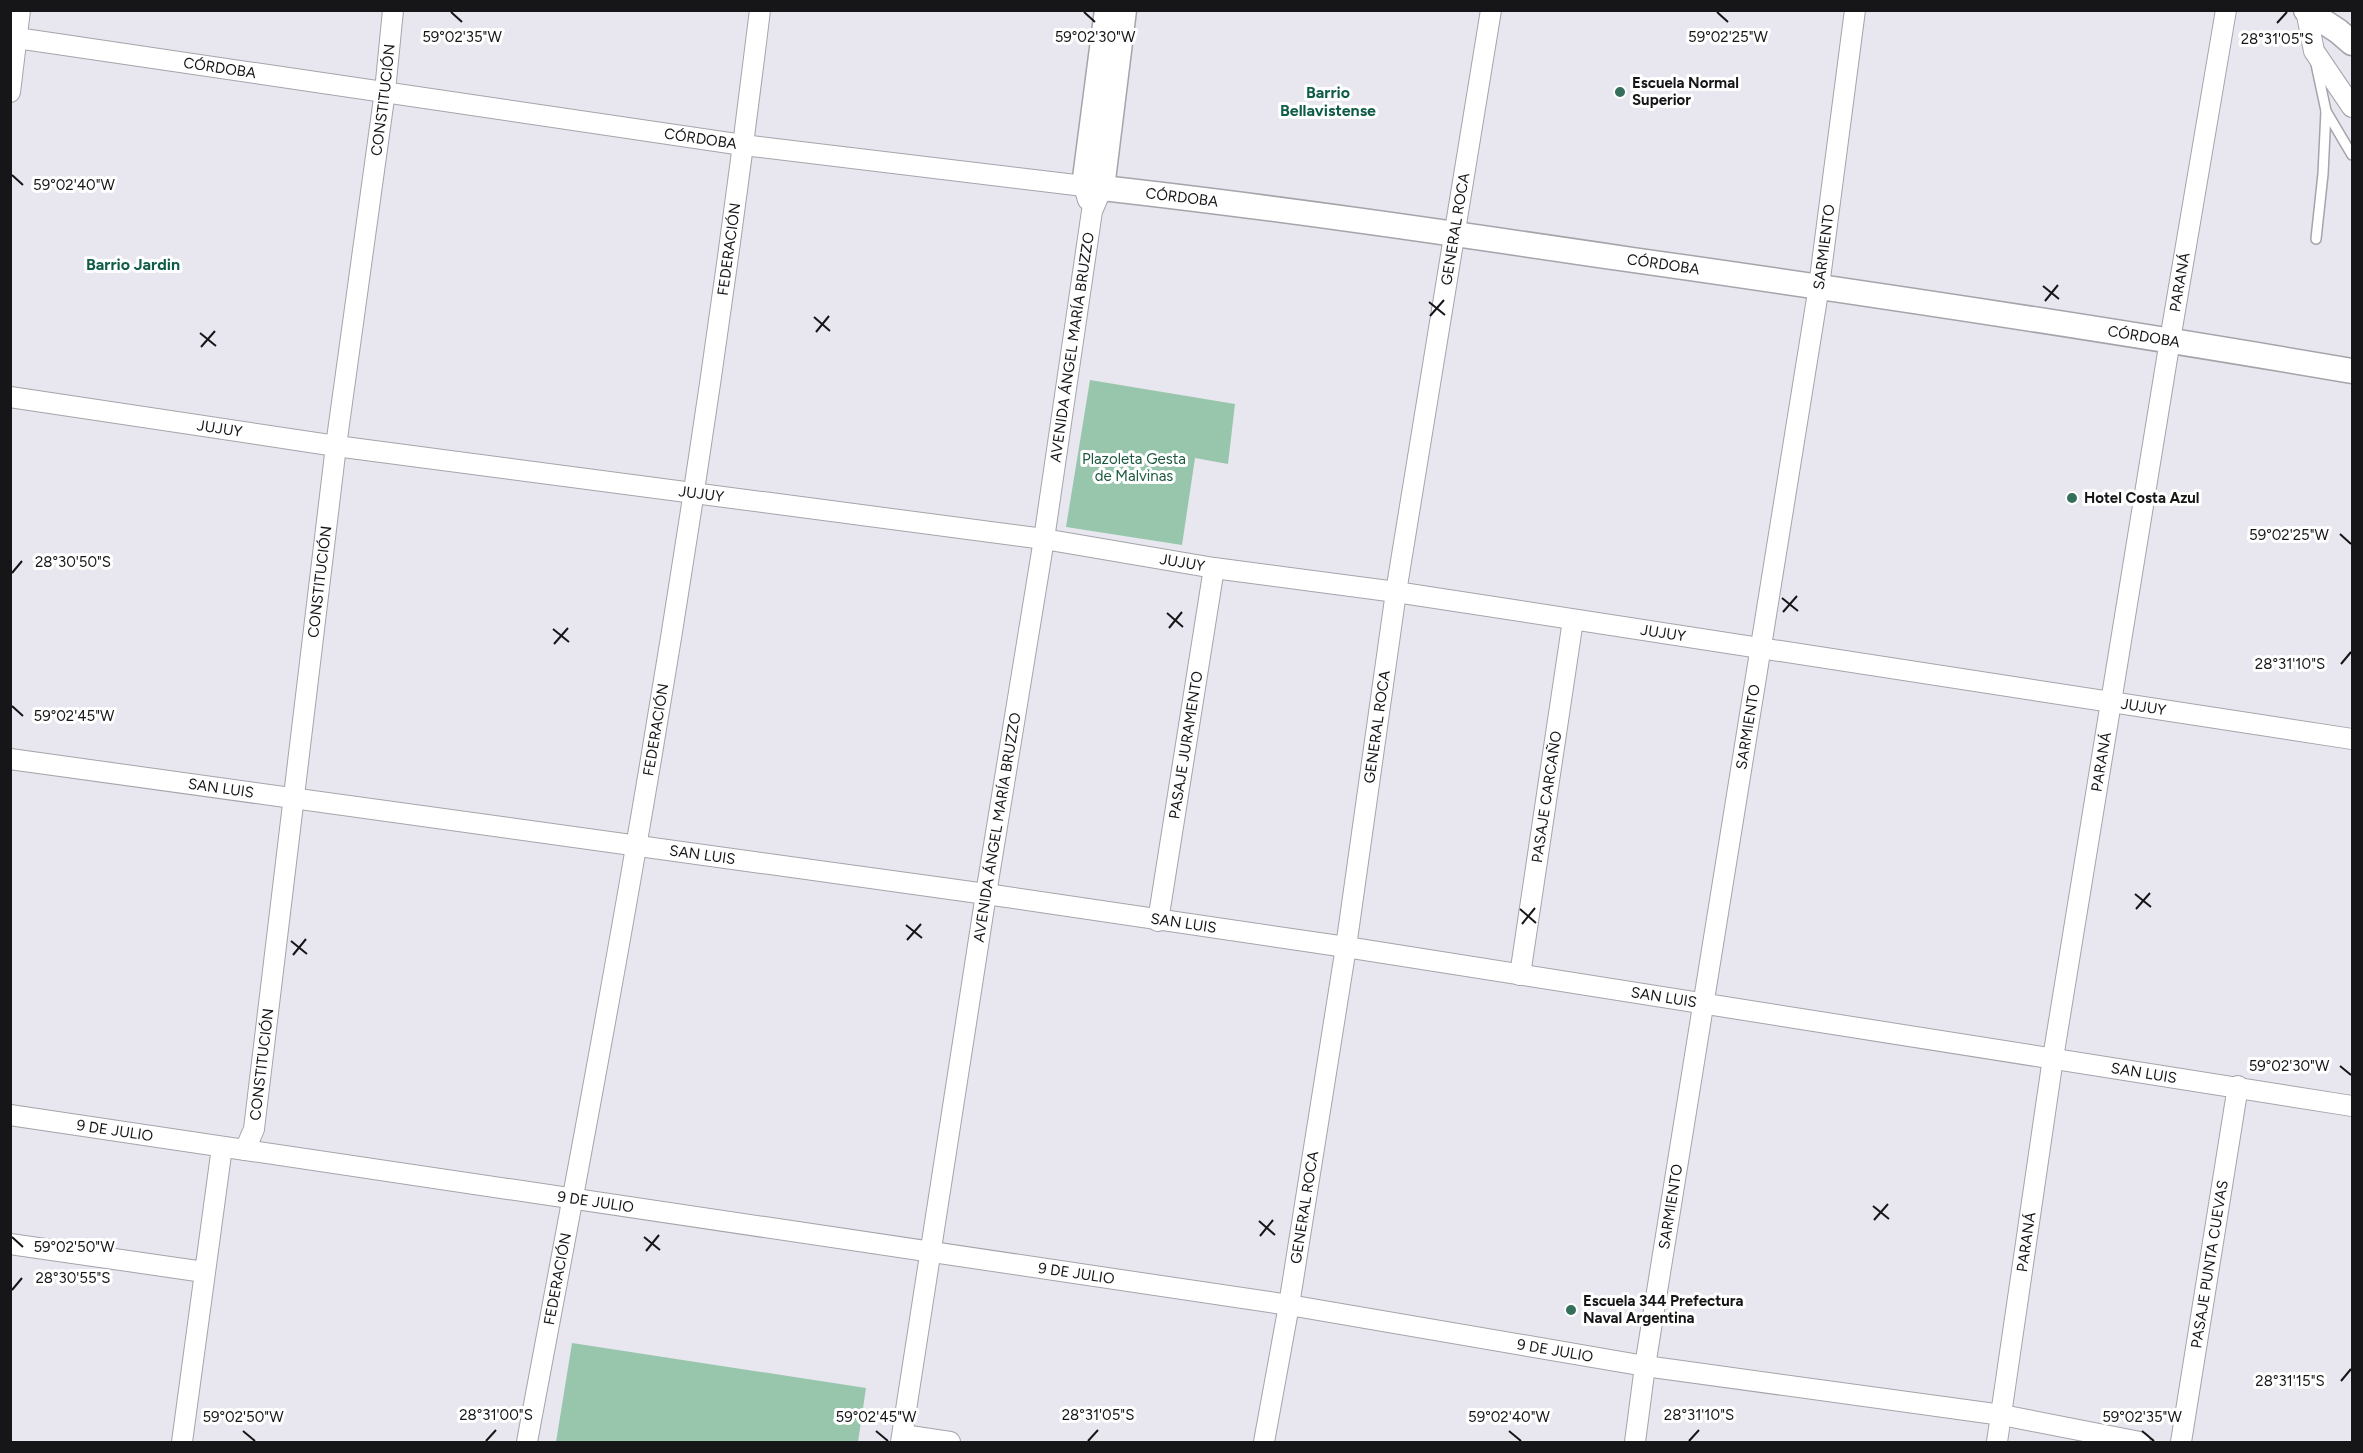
<svg xmlns="http://www.w3.org/2000/svg" width="2363" height="1453" font-family="Figtree,sans-serif">
<rect width="100%" height="100%" fill="#e8e7ef"/>
<!-- green -->
<g fill="#98c6ad">
<polygon points="1090,380 1235,404 1228,464 1195,458 1182,545 1066,527"/>
<polygon points="572,1343 866,1388 858,1442 556,1442"/>
</g>
<g fill="none" stroke-linecap="round" stroke-linejoin="round">
<defs>
<g id="service">
<polyline points="2316,64 2326,111 2352,155"/>
<polyline points="2316,239 2323,174 2326,111"/>
</g>
<g id="minor">
<polyline points="2306,10 2314,51 2352,107"/>
<path id="s1" d="M10 37 743 145 1084 186 1088 200"/>
<polyline points="10,92 20,10"/>
<path id="s2" d="M10 397 336 446 1044 539 1214 568 1396 592 2352 739"/>
<path id="s3" d="M10 759 986 894 1346 947 2352 1106"/>
<path id="s4" d="M1158 921 1214 568"/>
<path id="s5" d="M1520 975 1573 620"/>
<path id="s6" d="M10 1115 1289 1305 1645 1366 2002 1415 2140 1442"/>
<path id="s7" d="M245 1150 254 1129 336 446 385 91 393 10"/>
<polyline points="10,1244 204,1272"/>
<polyline points="903,1435 950,1442"/>
<polyline points="182,1442 222,1147"/>
<path id="s8" d="M527 1442C564 1244 602 1046 636 847 684 570 726 290 760 10"/>
<path id="s9" d="M901 1442 986 894 1044 539 1092 211 1102 188"/>
<path id="s10" d="M1264 1442 1289 1305 1346 947 1396 592 1491 10"/>
<path id="s11" d="M1635 1442 1645 1366 1819 286 1855 10"/>
<path id="s12" d="M1997 1442 2053 1058 2170 340 2226 10"/>
<path id="s13" d="M2181 1442 2238 1086"/>
</g>
<g id="tertiary">
<path id="s14" d="M1107 10 1084 186C1267 206 1450 233 1633 260 1873 294 2113 330 2352 371"/>
<polyline points="2306,10 2338,31 2352,43"/>
<polyline points="1102,188 1124,10"/>
</g>
</defs>
<!-- service casing -->
<use href="#service" stroke="#a4a4ab" stroke-width="12"/>
<!-- minor casing -->
<use href="#minor" stroke="#a4a4ab" stroke-width="22"/>
<!-- tertiary casing -->
<use href="#tertiary" stroke="#a4a4ab" stroke-width="27"/>
<!-- service -->
<use href="#service" stroke="#fff" stroke-width="9"/>
<!-- minor -->
<use href="#minor" stroke="#fff" stroke-width="20"/>
<!-- tertiary -->
<use href="#tertiary" stroke="#fff" stroke-width="24"/>
</g>
<!-- ticks -->
<path fill="none" stroke="#161518" stroke-width="2" d="M451 12 462 22M1084 12 1095 22M1717 12 1728 22M2277 23 2287 12M12 175 23 185M2043 286 2059 299M2045 301 2058 285M1429 302 1445 315M1430 316 1444 300M814 317 830 331M816 332 829 316M200 333 216 346M201 347 215 331M2340 534 2351 544M12 573 22 561M1782 598 1798 611M1783 612 1797 596M1167 613 1183 627M1169 628 1182 612M553 629 569 642M554 644 568 628M2341 664 2351 652M12 706 23 716M2135 894 2151 907M1520 909 1536 923M2136 909 2150 893M1522 924 1535 908M906 925 922 938M907 940 921 924M291 941 307 954M293 955 306 939M2340 1066 2351 1075M1873 1206 1889 1219M1874 1220 1888 1204M1259 1221 1275 1235M1260 1236 1273 1220M12 1237 23 1247M644 1237 660 1250M646 1251 659 1235M12 1290 22 1278M2341 1381 2351 1369M243 1431 255 1441M876 1431 888 1441M1509 1431 1521 1441M2142 1431 2154 1441M486 1441 496 1430M1088 1441 1098 1430M1689 1441 1699 1430"/>
<!-- markers -->
<g fill="#336f5a" stroke="#fff" stroke-width="2">
<circle cx="1620" cy="92" r="6"/>
<circle cx="2072" cy="498" r="6"/>
<circle cx="1571" cy="1310" r="6"/>
</g>
<g text-anchor="middle" stroke-width="6" stroke-linejoin="round" paint-order="stroke">
<!-- street labels -->
<g font-size="15" fill="#161518" stroke="#fff">
<text dy="5" stroke="none"><textPath href="#s1" startOffset="212">CÓRDOBA</textPath></text>
<text dy="5" stroke="none"><textPath href="#s7" startOffset="1060">CONSTITUCIÓN</textPath></text>
<text dy="5" stroke="none"><textPath href="#s1" startOffset="698">CÓRDOBA</textPath></text>
<text dy="5" stroke="none"><textPath href="#s14" startOffset="276">CÓRDOBA</textPath></text>
<text dy="5" stroke="none"><textPath href="#s10" startOffset="1228">GENERAL ROCA</textPath></text>
<text dy="5" stroke="none"><textPath href="#s11" startOffset="1210">SARMIENTO</textPath></text>
<text dy="5" stroke="none"><textPath href="#s8" startOffset="1210">FEDERACIÓN</textPath></text>
<text dy="5" stroke="none"><textPath href="#s14" startOffset="762">CÓRDOBA</textPath></text>
<text dy="5" stroke="none"><textPath href="#s12" startOffset="1174">PARANÁ</textPath></text>
<text dy="5" stroke="none"><textPath href="#s14" startOffset="1248">CÓRDOBA</textPath></text>
<text dy="5" stroke="none"><textPath href="#s9" startOffset="1108">AVENIDA ÁNGEL MARÍA BRUZZO</textPath></text>
<text dy="5" stroke="none"><textPath href="#s2" startOffset="212">JUJUY</textPath></text>
<text dy="5" stroke="none"><textPath href="#s2" startOffset="698">JUJUY</textPath></text>
<text dy="5" stroke="none"><textPath href="#s2" startOffset="1184">JUJUY</textPath></text>
<text dy="5" stroke="none"><textPath href="#s7" startOffset="574">CONSTITUCIÓN</textPath></text>
<text dy="5" stroke="none"><textPath href="#s2" startOffset="1670">JUJUY</textPath></text>
<text dy="5" stroke="none"><textPath href="#s2" startOffset="2156">JUJUY</textPath></text>
<text dy="5" stroke="none"><textPath href="#s10" startOffset="724">GENERAL ROCA</textPath></text>
<text dy="5" stroke="none"><textPath href="#s11" startOffset="724">SARMIENTO</textPath></text>
<text dy="5" stroke="none"><textPath href="#s8" startOffset="724">FEDERACIÓN</textPath></text>
<text dy="5" stroke="none"><textPath href="#s4" startOffset="178">PASAJE JURAMENTO</textPath></text>
<text dy="5" stroke="none"><textPath href="#s12" startOffset="688">PARANÁ</textPath></text>
<text dy="5" stroke="none"><textPath href="#s3" startOffset="213">SAN LUIS</textPath></text>
<text dy="5" stroke="none"><textPath href="#s5" startOffset="180">PASAJE CARCAÑO</textPath></text>
<text dy="5" stroke="none"><textPath href="#s9" startOffset="622">AVENIDA ÁNGEL MARÍA BRUZZO</textPath></text>
<text dy="5" stroke="none"><textPath href="#s3" startOffset="699">SAN LUIS</textPath></text>
<text dy="5" stroke="none"><textPath href="#s3" startOffset="1185">SAN LUIS</textPath></text>
<text dy="5" stroke="none"><textPath href="#s3" startOffset="1671">SAN LUIS</textPath></text>
<text dy="5" stroke="none"><textPath href="#s7" startOffset="88">CONSTITUCIÓN</textPath></text>
<text dy="5" stroke="none"><textPath href="#s3" startOffset="2157">SAN LUIS</textPath></text>
<text dy="5" stroke="none"><textPath href="#s6" startOffset="106">9 DE JULIO</textPath></text>
<text dy="5" stroke="none"><textPath href="#s6" startOffset="592">9 DE JULIO</textPath></text>
<text dy="5" stroke="none"><textPath href="#s10" startOffset="238">GENERAL ROCA</textPath></text>
<text dy="5" stroke="none"><textPath href="#s11" startOffset="238">SARMIENTO</textPath></text>
<text dy="5" stroke="none"><textPath href="#s12" startOffset="202">PARANÁ</textPath></text>
<text dy="5" stroke="none"><textPath href="#s13" startOffset="180">PASAJE PUNTA CUEVAS</textPath></text>
<text dy="5" stroke="none"><textPath href="#s6" startOffset="1078">9 DE JULIO</textPath></text>
<text dy="5" stroke="none"><textPath href="#s8" startOffset="166">FEDERACIÓN</textPath></text>
<text dy="5" stroke="none"><textPath href="#s6" startOffset="1563">9 DE JULIO</textPath></text>
</g>
<!-- poi labels -->
<g font-size="15" font-weight="bold" fill="#161518" stroke="#fff" text-anchor="start">
<text x="1632" y="88">Escuela Normal<tspan x="1632" dy="17">Superior</tspan></text>
<text x="2084" y="503">Hotel Costa Azul</text>
<text x="1583" y="1306">Escuela 344 Prefectura<tspan x="1583" dy="17">Naval Argentina</tspan></text>
</g>
<!-- park labels -->
<g font-size="15" fill="#1b593e" stroke="#fff">
<text x="1134" y="464">Plazoleta Gesta<tspan x="1134" dy="17">de Malvinas</tspan></text>
</g>
<!-- neighbourhood labels -->
<g font-size="16" font-weight="bold" fill="#105d47" stroke="#fff">
<text x="1328" y="98">Barrio<tspan x="1328" dy="18">Bellavistense</tspan></text>
<text x="133" y="270">Barrio Jardin</text>
</g>
</g>
<g font-size="15" text-anchor="middle" fill="#161518" stroke="#fff" stroke-width="6" stroke-linejoin="round" paint-order="stroke">
<text x="462" y="42">59°02'35"W</text>
<text x="1095" y="42">59°02'30"W</text>
<text x="1728" y="42">59°02'25"W</text>
<text x="2277" y="44">28°31'05"S</text>
<text x="74" y="190">59°02'40"W</text>
<text x="2289" y="540">59°02'25"W</text>
<text x="73" y="567">28°30'50"S</text>
<text x="2290" y="669">28°31'10"S</text>
<text x="74" y="721">59°02'45"W</text>
<text x="2289" y="1071">59°02'30"W</text>
<text x="74" y="1252">59°02'50"W</text>
<text x="73" y="1283">28°30'55"S</text>
<text x="2290" y="1386">28°31'15"S</text>
<text x="496" y="1420">28°31'00"S</text>
<text x="1098" y="1420">28°31'05"S</text>
<text x="1699" y="1420">28°31'10"S</text>
<text x="243" y="1422">59°02'50"W</text>
<text x="876" y="1422">59°02'45"W</text>
<text x="1509" y="1422">59°02'40"W</text>
<text x="2142" y="1422">59°02'35"W</text>
</g>
<!-- border -->
<rect width="2363" height="1453" fill="none" stroke="#161518" stroke-width="24"/>
</svg>
